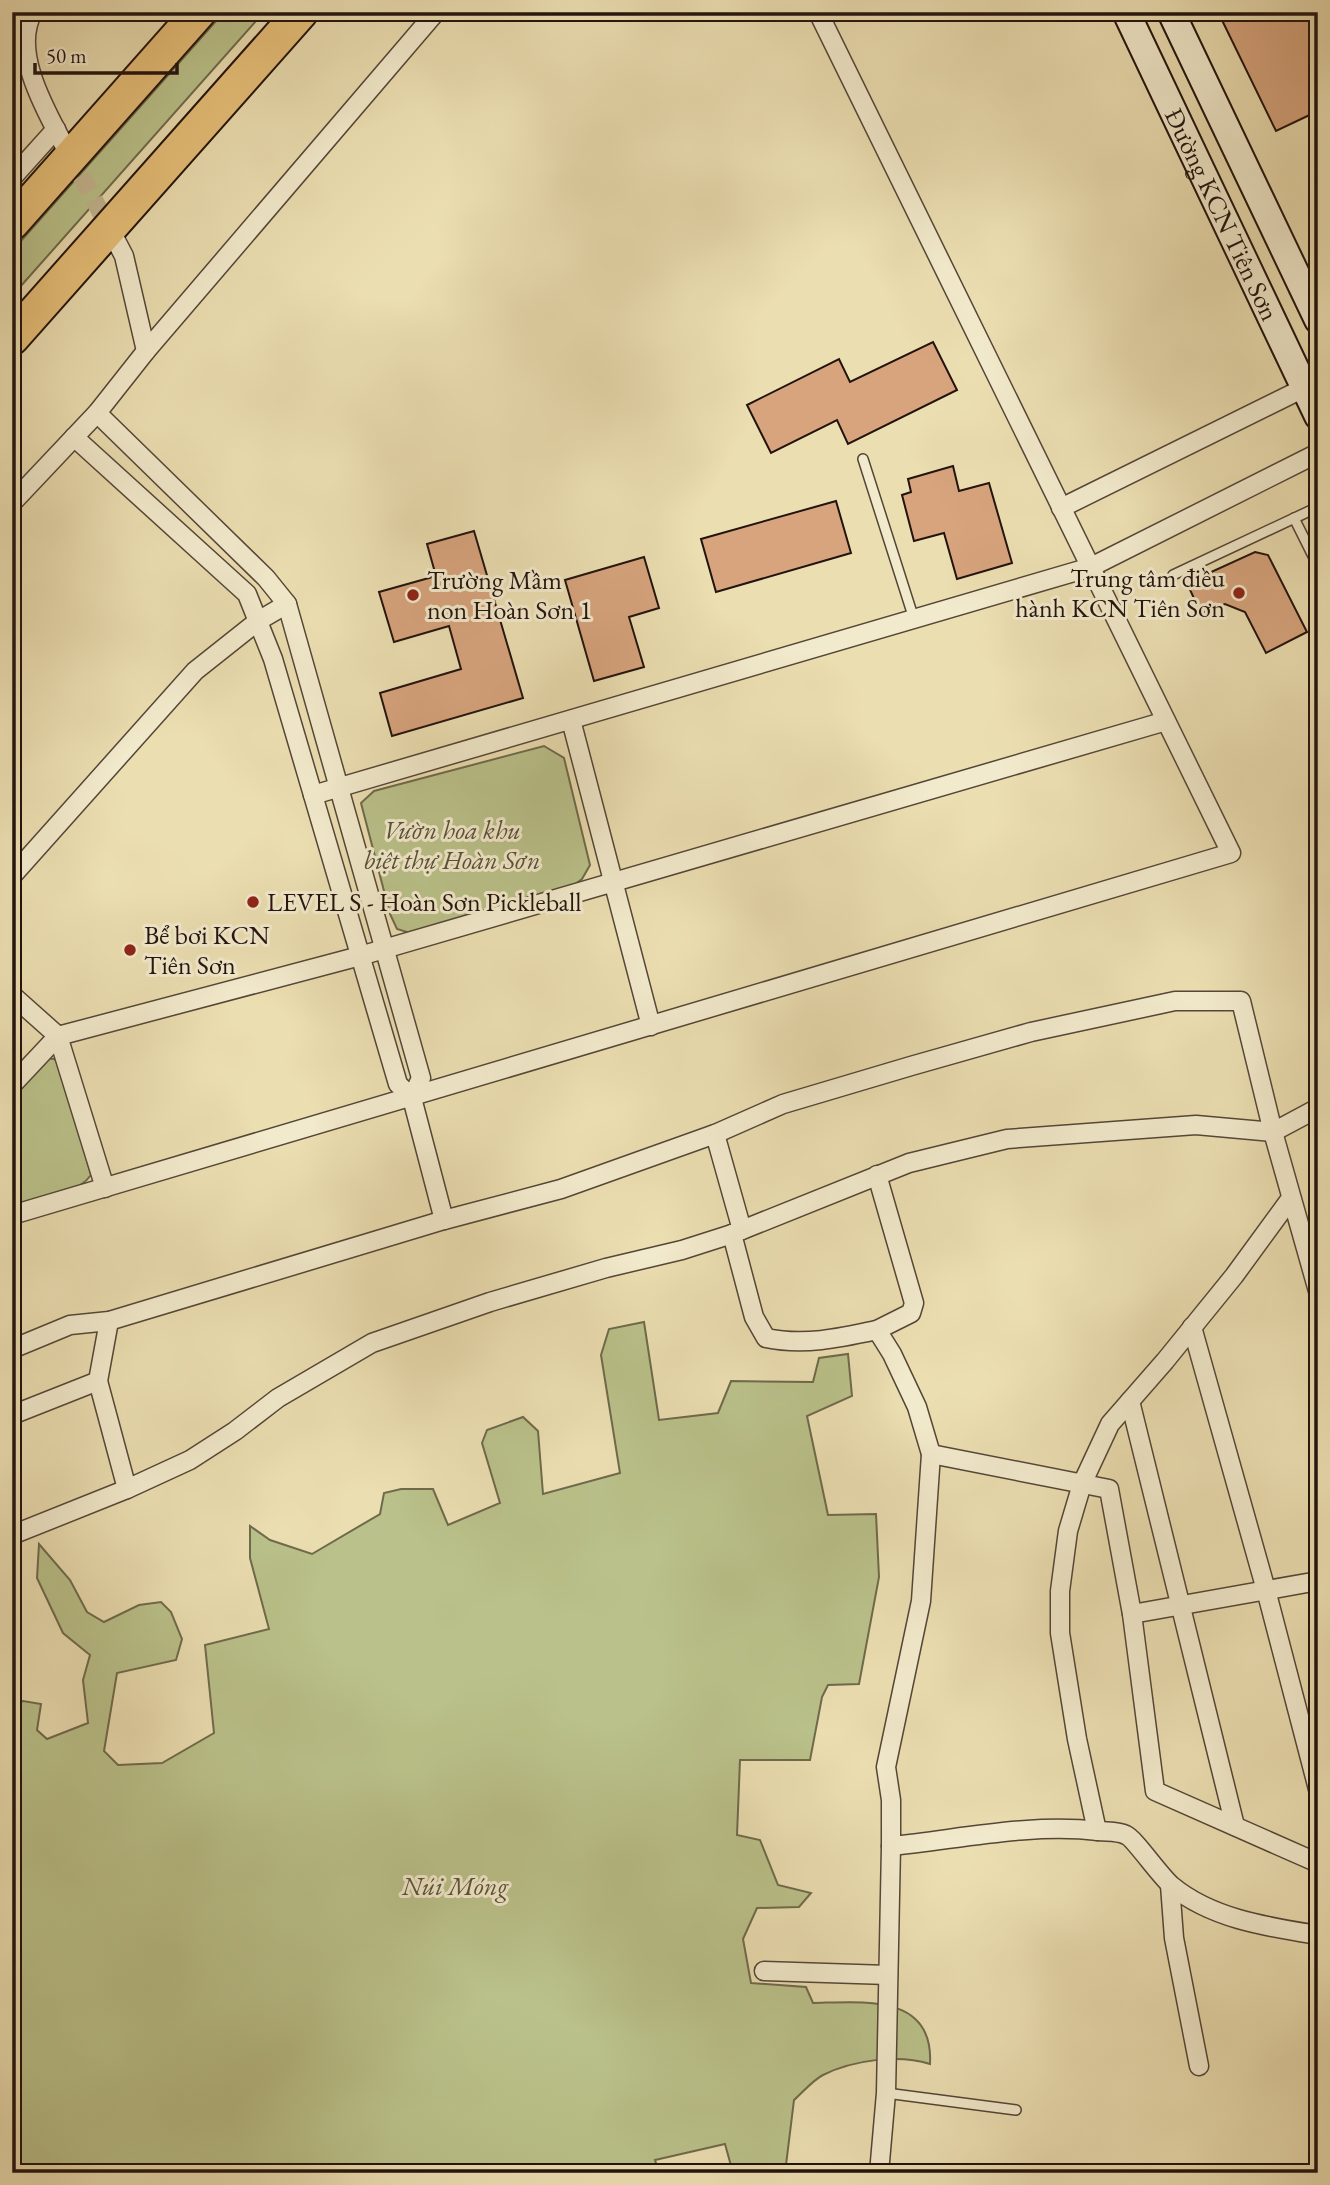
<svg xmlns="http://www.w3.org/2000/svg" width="1330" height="2185" font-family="'EB Garamond',serif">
<rect width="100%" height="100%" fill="#ebdeb1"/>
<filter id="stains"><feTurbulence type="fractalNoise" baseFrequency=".00286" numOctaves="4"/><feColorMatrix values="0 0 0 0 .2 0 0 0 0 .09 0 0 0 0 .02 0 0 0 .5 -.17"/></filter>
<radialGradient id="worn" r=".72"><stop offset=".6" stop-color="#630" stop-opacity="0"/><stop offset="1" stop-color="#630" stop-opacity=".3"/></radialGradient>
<!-- green -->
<g fill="#bac18a" stroke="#6e6a4c" stroke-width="2">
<polygon points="224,12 264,12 12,296 12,251"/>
<polygon points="544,746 564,758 590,865 582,879 574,885 410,933 397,929 390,914 361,803 374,791"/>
<path d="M44 1058 54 1059 60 1063 91 1175C76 1196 37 1200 12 1207V1093Z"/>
<path d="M644 1322 659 1420 718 1413 731 1381 813 1382 819 1358 848 1354 852 1396 807 1416 828 1515 876 1514 879 1577 859 1684 828 1685 822 1697 810 1760H740L737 1835 760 1840 778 1885 811 1893 799 1907 757 1908 743 1939 751 1983 806 1987 813 2003C862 2002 934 1993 930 2064 898 2054 853 2060 823 2075 813 2080 803 2092 794 2100L785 2173H733L725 2144 655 2160 659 2173H12V1705L23 1701 41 1704 37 1730 47 1739 88 1723 83 1680 90 1655 63 1633 37 1578 39 1544 70 1580 87 1612 104 1622 139 1605 161 1602 171 1612 182 1639 176 1660 117 1673 104 1751 118 1765 162 1763 214 1733 205 1645 269 1629 250 1558V1526L270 1540 312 1554 380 1514 384 1493 401 1489H433L448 1525 500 1503 482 1443 487 1430 523 1417 538 1431 543 1494 620 1473 601 1355 609 1329Z"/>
</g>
<!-- building -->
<g fill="#d7a47d" stroke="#22130e" stroke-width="2">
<polygon points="1218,12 1318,12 1318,111 1276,131"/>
<polygon points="933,342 957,390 848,444 837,420 771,453 747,405 839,359 850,382"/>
<polygon points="953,466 959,491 989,483 1012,563 957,579 944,533 914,541 902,495 911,492 908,479"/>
<polygon points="836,501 851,553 716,592 701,539"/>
<polygon points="474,531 523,698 392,736 380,693 461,669 449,626 394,642 379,592 436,576 427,544"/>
<polygon points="1255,552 1268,555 1307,632 1266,653 1245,612 1225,604 1201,614 1187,583"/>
<polygon points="644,557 659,608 629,617 644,667 594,681 565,580"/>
</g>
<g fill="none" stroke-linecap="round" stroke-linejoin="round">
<!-- street-tunnel -->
<polyline stroke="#c3b590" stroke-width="18" stroke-dasharray="18 9" stroke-linecap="butt" points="68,152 112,233"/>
<defs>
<g id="lane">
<polyline points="863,459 914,619"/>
<polyline points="1294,518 1318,566"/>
<polyline points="1173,575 1318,507"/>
<polyline points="886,2093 1016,2110"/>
</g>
<g id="street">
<path d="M33 12C11 51 45 109 64 145"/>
<polyline points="12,178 56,129"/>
<polyline points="112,233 124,256 146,351"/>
<polyline points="97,413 266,578 287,604 421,1078 412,1098"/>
<polyline points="74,437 247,594 273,659 398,1084 412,1098 444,1220"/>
<polyline points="12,503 97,413 146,351 436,12"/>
<polyline points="1061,508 1304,388"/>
<polyline points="571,720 651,1026"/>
<polyline points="313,795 1091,567 1318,453"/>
<polyline points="12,876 195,671 258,621 287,604"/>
<polyline points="12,995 58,1036 105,1188"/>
<polyline points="12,1085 58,1036 360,956 1166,721"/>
<polyline points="715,1134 742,1230"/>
<polyline points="12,1215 1231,853 818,12"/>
<path d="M732 1234 754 1317 766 1338C804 1346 840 1338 877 1330L892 1354 917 1407 931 1454 921 1601 886 1767 891 1800V1846L886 2093 879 2173"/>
<polyline points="1192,1327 1266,1590 1318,1789"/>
<polyline points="877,1330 911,1313 914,1303 877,1175"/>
<polyline points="12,1349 70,1325 109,1321 444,1220 561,1189 715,1134 783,1104 911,1066 1031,1032 1175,1001 1241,1001 1273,1132 1318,1291"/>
<polyline points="98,1381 127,1489"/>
<polyline points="1130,1401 1235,1826"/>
<polyline points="12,1415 98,1381 109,1321"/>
<polyline points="931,1454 1109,1489 1132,1614 1155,1791 1318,1863"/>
<polyline points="12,1535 127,1489 190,1460 235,1431 278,1398 372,1343 490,1302 606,1268 682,1250 732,1234 909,1163 1007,1139 1196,1125 1273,1132 1318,1108"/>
<polyline points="1132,1614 1318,1581"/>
<polyline points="1097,1831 1077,1739 1060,1633 1060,1591 1068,1531 1082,1484 1110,1424 1165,1361 1234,1276 1291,1198"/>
<path d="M891 1846C961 1839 1029 1823 1099 1831 1108 1832 1118 1831 1126 1835 1134 1838 1160 1876 1172 1886 1212 1919 1268 1927 1318 1935"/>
<polyline points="1170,1885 1174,1938 1199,2066"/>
<polyline points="764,1971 888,1975"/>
</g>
<g id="secondary">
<path id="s1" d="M1126 12 1318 416"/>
<polyline points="1171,12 1318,320"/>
</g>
<g id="highway">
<polyline points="12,223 199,12"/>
<polyline points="12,338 301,12"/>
</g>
</defs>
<!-- lane casing -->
<use href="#lane" stroke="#544637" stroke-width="12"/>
<!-- street casing -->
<use href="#street" stroke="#544637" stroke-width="21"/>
<!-- secondary casing -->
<use href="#secondary" stroke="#22130e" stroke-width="30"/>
<!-- highway casing -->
<use href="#highway" stroke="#22130e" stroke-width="37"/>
<!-- lane -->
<use href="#lane" stroke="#f2eacc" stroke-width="9"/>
<!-- street -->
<use href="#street" stroke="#f2eacc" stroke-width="18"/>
<!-- secondary -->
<use href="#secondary" stroke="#f2eacc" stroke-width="26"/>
<!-- highway -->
<use href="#highway" stroke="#e6bf78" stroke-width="33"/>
</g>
<!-- markers -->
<g fill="#8f2418" stroke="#f2eacc" stroke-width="2.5">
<circle cx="1239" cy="593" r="7"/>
<circle cx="413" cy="595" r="7"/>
<circle cx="253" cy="902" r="7"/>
<circle cx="130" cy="950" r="7"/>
</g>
<g text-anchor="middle" stroke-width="6" stroke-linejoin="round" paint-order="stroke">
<!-- street labels -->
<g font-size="26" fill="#22130e" stroke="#f2eacc">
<text dy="9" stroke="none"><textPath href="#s1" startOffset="224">Đường KCN Tiên Sơn</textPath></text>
</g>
<!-- poi labels -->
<g font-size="26" fill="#22130e" stroke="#f2eacc" text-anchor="start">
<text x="1225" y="587" text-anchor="end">Trung tâm điều<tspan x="1225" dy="30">hành KCN Tiên Sơn</tspan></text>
<text x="427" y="589">Trường Mầm<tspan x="427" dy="30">non Hoàn Sơn 1</tspan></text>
<text x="267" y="911">LEVEL S - Hoàn Sơn Pickleball</text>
<text x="144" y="944">Bể bơi KCN<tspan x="144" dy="30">Tiên Sơn</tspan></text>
</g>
<!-- park labels -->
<g font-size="26" font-style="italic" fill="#575039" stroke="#f2eacc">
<text x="452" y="839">Vườn hoa khu<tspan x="452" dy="30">biệt thự Hoàn Sơn</tspan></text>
<text x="455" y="1895">Núi Móng</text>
</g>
</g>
<!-- margin -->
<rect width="1330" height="2185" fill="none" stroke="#ebdeb1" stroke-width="42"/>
<rect x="14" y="14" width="1302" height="2157" fill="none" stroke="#22130e" stroke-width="3.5"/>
<rect x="21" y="21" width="1288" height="2143" fill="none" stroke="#22130e" stroke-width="2"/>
<!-- scale -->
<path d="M35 63v10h142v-10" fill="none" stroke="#22130e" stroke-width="3.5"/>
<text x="46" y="63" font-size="21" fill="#22130e" stroke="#f2eacc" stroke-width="5" paint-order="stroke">50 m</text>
<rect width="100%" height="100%" filter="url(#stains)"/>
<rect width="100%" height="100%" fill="url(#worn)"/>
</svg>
